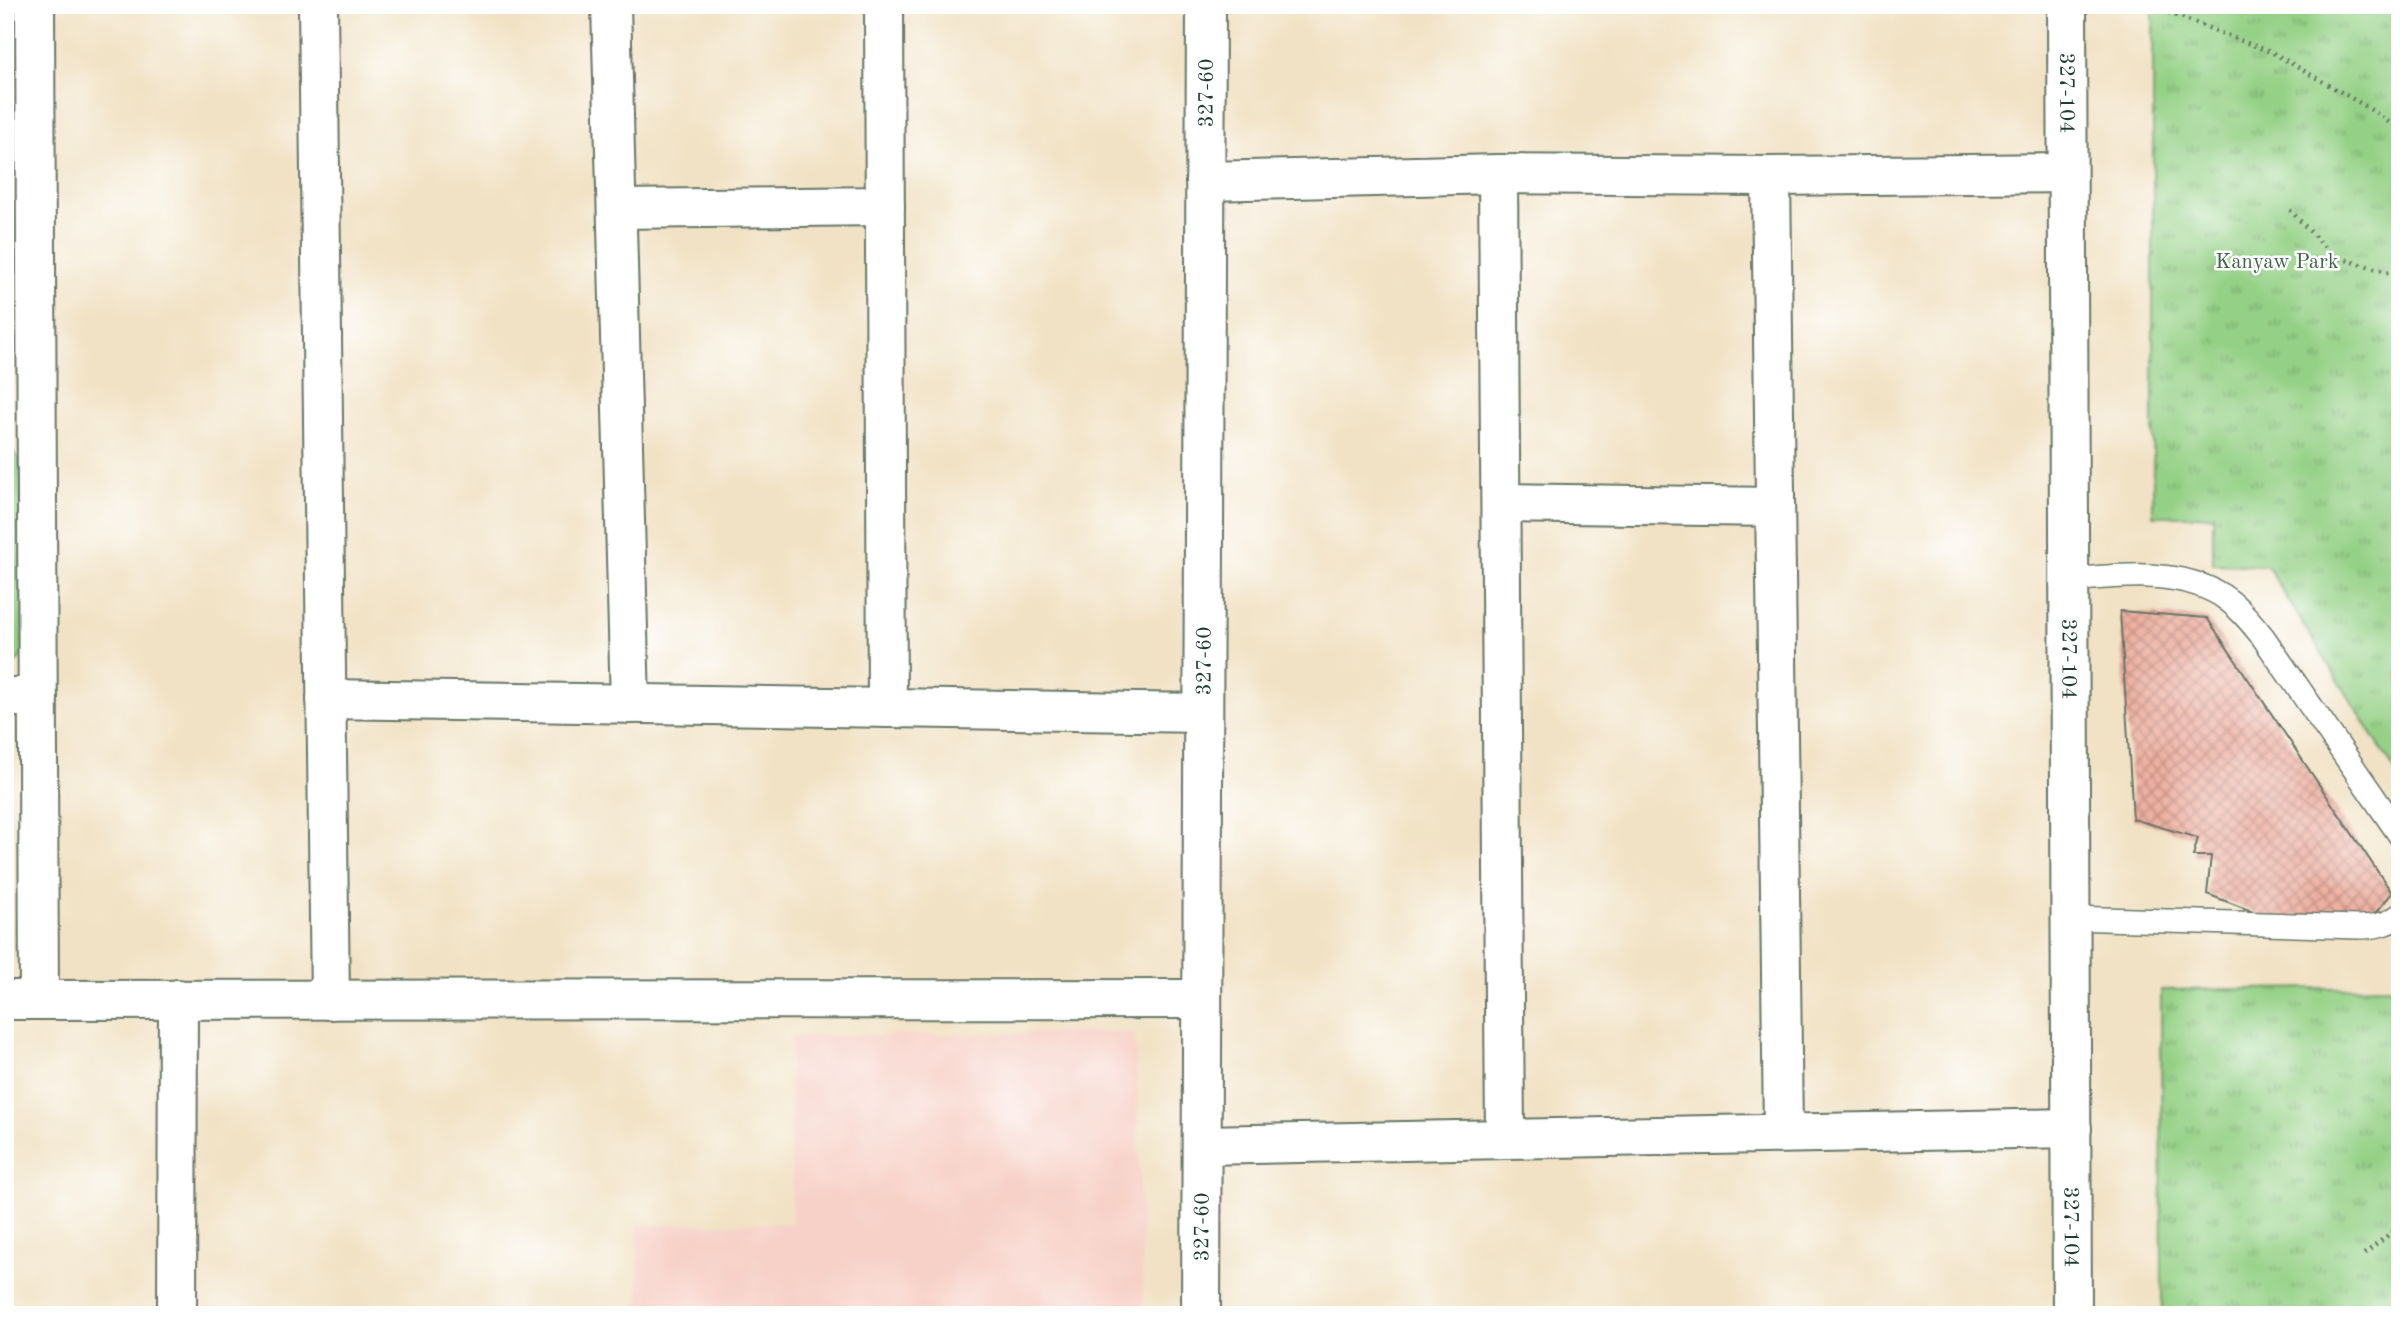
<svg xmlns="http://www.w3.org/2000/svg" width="2405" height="1320" font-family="'Old Standard TT',serif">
<defs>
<pattern id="grass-tufts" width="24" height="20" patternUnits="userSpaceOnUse" patternTransform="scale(1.75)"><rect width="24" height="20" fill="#94d085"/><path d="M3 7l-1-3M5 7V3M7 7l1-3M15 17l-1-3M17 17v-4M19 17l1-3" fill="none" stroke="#78aa6e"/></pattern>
<pattern id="building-cross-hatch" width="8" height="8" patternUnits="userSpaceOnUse" patternTransform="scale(1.75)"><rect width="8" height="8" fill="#eeb0a1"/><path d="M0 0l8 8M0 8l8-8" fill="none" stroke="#c09084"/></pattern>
</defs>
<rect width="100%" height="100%" fill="#fff"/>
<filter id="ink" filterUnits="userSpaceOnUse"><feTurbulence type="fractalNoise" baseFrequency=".0143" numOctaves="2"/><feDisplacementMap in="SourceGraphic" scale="14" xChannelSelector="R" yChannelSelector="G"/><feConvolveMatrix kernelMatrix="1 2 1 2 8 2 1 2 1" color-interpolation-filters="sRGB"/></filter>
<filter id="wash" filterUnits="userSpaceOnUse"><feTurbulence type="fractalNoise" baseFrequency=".00686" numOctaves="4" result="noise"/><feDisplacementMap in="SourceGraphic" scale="28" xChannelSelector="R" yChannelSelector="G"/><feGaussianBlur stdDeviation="1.57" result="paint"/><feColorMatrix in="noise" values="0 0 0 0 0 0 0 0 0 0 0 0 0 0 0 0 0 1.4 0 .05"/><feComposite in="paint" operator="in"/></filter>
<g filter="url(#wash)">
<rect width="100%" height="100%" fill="#f1e2c5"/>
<!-- built -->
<polygon fill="#f7d1c8" points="1135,1032 1144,1315 639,1315 638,1225 792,1223 790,1036"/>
<!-- grass -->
<g fill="url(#grass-tufts)" stroke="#5a865c" stroke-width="2">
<polygon points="2153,5 2400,5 2400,779 2267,566 2213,564 2213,516 2153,516"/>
<polygon points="2400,987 2400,1315 2162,1315 2161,990"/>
</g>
<!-- garden -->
<polygon fill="#94d085" stroke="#5a865c" stroke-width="2" points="5,448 8,448 20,459 23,655 13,665 5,666"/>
<g id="blocks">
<!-- building -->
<polygon fill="url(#building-cross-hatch)" points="2120,611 2207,618 2392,893 2374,915 2270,918 2207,894 2211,856 2193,856 2198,838 2133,819"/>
</g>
</g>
<g filter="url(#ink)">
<use href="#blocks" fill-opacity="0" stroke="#687767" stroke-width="2"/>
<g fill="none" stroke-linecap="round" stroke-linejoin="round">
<defs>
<g id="service">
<path d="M2070 580C2118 576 2177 568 2221 595 2238 606 2250 621 2263 637L2400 835"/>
<path d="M2071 918 2357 927C2374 927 2387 925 2400 915"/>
</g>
<g id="minor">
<polyline points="35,5 39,1000"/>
<polyline points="318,5 330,1000"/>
<polyline points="611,5 630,704"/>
<polyline points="884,5 887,708"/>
<path id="s1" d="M2067 5 2072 1315"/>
<polyline points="1498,174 1505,1139"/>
<polyline points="1771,176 1783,1133"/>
<polyline points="1205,181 1498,174 1771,176 2066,173"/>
<polyline points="617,209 885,206"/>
<polyline points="1501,503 1775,507"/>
<polyline points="5,697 38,697"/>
<polyline points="326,699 1203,713"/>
<polyline points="5,1000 1202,999"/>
<polyline points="1202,1145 2072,1128"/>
<polyline points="177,1315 178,999"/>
</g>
<g id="tertiary">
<path id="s2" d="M1201 1315 1206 5"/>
</g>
</defs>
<!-- service casing -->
<use href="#service" stroke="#687767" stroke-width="26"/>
<!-- minor casing -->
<use href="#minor" stroke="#687767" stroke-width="42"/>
<!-- tertiary casing -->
<use href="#tertiary" stroke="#687767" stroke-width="42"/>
<!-- path -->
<g stroke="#687767" stroke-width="4.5" stroke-dasharray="2 5" stroke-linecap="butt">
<polyline points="2149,5 2273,53 2367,107 2400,130"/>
<polyline points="2290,210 2333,256 2400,276"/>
<polyline points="2364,1254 2400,1226"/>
</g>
<!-- service -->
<use href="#service" stroke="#fff" stroke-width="23"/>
<!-- minor -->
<use href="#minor" stroke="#fff" stroke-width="38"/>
<!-- tertiary -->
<use href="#tertiary" stroke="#fff" stroke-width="38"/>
</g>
</g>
<g text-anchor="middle" stroke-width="5" stroke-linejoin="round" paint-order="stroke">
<!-- street labels -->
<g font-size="21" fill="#1f3d34" stroke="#fff">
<text dy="7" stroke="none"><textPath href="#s2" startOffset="1222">327-60</textPath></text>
<text dy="7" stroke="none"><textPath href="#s1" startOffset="88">327-104</textPath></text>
<text dy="7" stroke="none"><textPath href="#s2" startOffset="654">327-60</textPath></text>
<text dy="7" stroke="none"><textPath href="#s1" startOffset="654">327-104</textPath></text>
<text dy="7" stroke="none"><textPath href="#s2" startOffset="88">327-60</textPath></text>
<text dy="7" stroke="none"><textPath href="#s1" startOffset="1222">327-104</textPath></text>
</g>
<!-- park labels -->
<g font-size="21" fill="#3c6248" stroke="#fff">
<text x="2277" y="268">Kanyaw Park</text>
</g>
</g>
<!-- margin -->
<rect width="2405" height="1320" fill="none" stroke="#fff" stroke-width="28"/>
</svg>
